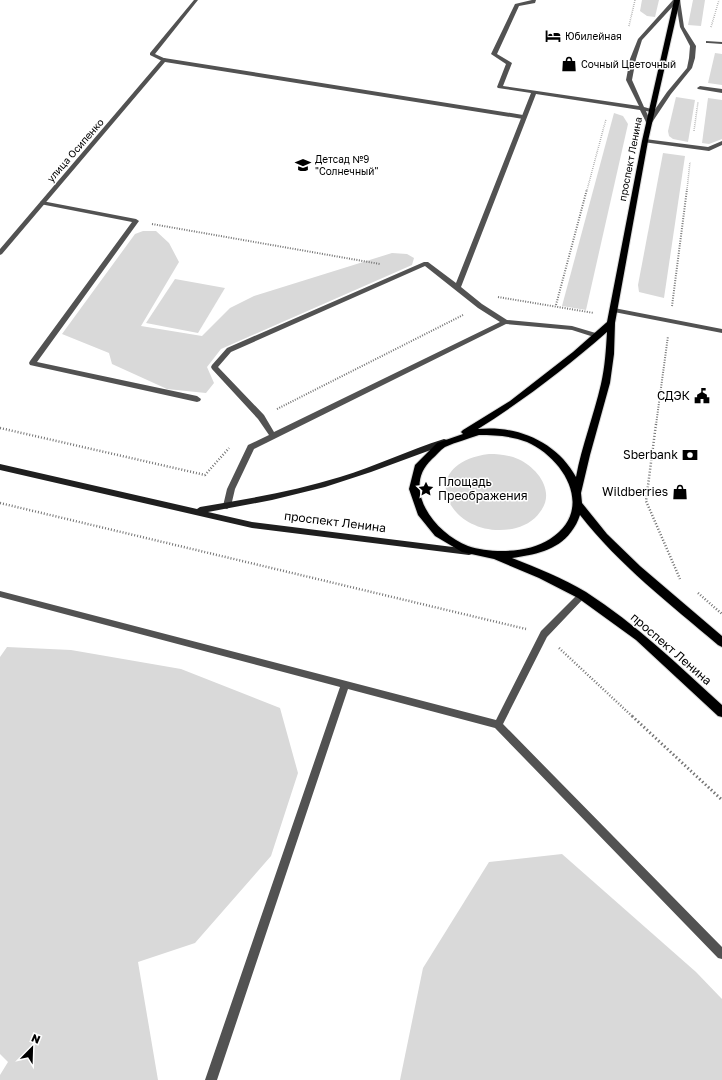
<svg xmlns="http://www.w3.org/2000/svg" width="722" height="1080" font-family="'Golos Text',sans-serif">
<rect width="100%" height="100%" fill="#fff"/>
<!-- green -->
<g fill="#d9d9d9">
<polygon points="642,0 659,0 655,17 647,16 640,11"/>
<polygon points="693,0 705,0 701,26 688,25"/>
<polygon points="715,53 722,54 722,85 708,83"/>
<polygon points="676,97 695,100 688,142 673,139 669,136 668,131"/>
<polygon points="708,98 722,100 722,139 709,144 702,143"/>
<polygon points="614,113 623,116 628,124 586,310 562,306"/>
<polygon points="663,153 685,156 664,298 639,292 638,285"/>
<polygon points="143,231 156,231 169,243 179,262 141,326 202,336 230,308 254,296 392,253 407,254 414,258 412,265 221,349 207,367 214,383 206,393 167,389 112,364 109,353 62,334 135,234"/>
<polygon points="175,279 225,288 198,333 146,323"/>
<path d="M489 454C499 454 509 455 518 459 538 468 556 492 540 512 534 521 523 527 512 529 449 540 412 464 489 454Z"/>
<polygon points="7,647 71,650 181,669 280,708 298,773 271,856 195,943 138,962 158,1080 0,1080 0,1075 8,1062 0,1054 0,657"/>
<polygon points="562,854 696,972 722,999 722,1080 400,1080 423,968 489,862"/>
</g>
<g fill="none" stroke-linecap="round" stroke-linejoin="round">
<defs>
<path id="primary" d="M674 0H680L648 141 615 323 614 354 610 383 590 455 581 493 582 503 607 534 640 566 722 636V647L718 645C670 604 619 565 580 515 578 521 575 527 571 532 557 551 533 555 512 558 537 568 563 578 586 592 636 624 678 665 722 705V717L718 716 636 640 578 598 539 578 494 559 462 552 435 536 418 515 409 489 415 465 437 443 463 434 461 432 463 430 510 401 573 352 607 322 642 141ZM607 332C606 349 605 367 601 384 594 415 582 445 576 477 557 442 517 425 478 429 524 400 566 368 607 332ZM479 435C495 435 512 436 527 442 565 459 595 510 550 539 529 553 492 554 468 546 436 534 400 489 432 459 436 456 440 450 445 447 456 442 468 439 479 435Z"/>
</defs>
<!-- primary casing -->
<use href="#primary" stroke="#dbdbdb" stroke-width="2"/>
<!-- path-far3 -->
<g stroke="#747474" stroke-width="1.5" stroke-dasharray="0.5 1.5" stroke-linecap="butt">
<polyline points="629,26 635,0"/>
<polyline points="711,27 719,0"/>
<polyline points="694,131 698,102"/>
<polyline points="587,190 606,119"/>
<polyline points="687,190 690,162"/>
</g>
<!-- path-far2 -->
<g stroke="#747474" stroke-width="2" stroke-dasharray="1 1.5" stroke-linecap="butt">
<polyline points="152,224 380,264"/>
<polyline points="498,297 594,313"/>
<polyline points="556,305 587,189"/>
<polyline points="672,306 687,189"/>
<polyline points="277,409 463,315"/>
<polyline points="656,425 668,336"/>
</g>
<!-- path-far1 -->
<g stroke="#747474" stroke-width="2.5" stroke-dasharray="1 2" stroke-linecap="butt">
<polyline points="656,424 646,501 680,579"/>
<polyline points="0,428 205,475 229,448"/>
<polyline points="0,503 526,629"/>
<polyline points="698,593 722,614"/>
<polyline points="559,648 633,717"/>
</g>
<!-- path -->
<polyline stroke="#747474" stroke-width="3" stroke-dasharray="1.5 2.5" stroke-linecap="butt" points="632,716 722,800"/>
<!-- service -->
<g fill="#525252" fill-rule="evenodd">
<polygon points="194,0 198,0 155,54 166,59 166,61 162,61 150,55 150,53"/>
<path d="M532 0H536L535 3 519 6 497 54 512 63 503 86 639 106 626 80 630 59 638 39 673 0H680L684 27 696 46 695 58 692 68 671 94 651 124H647L640 110 536 94 461 287 482 304 507 320 572 326 599 334 600 336 597 338 572 330 506 324 254 449 235 489 231 506 227 509 224 508 223 506 227 489 248 445 269 435 258 419 212 369 211 367 212 365 227 348 424 262H428L456 283 531 93 498 88 497 87 506 64 491 54 515 4ZM676 3 680 27 690 46 689 58 687 68 667 92 649 118 646 111 652 112 655 110 644 107 632 80 636 59 642 40ZM425 266 478 308 500 322 274 432 264 415 218 367 231 352Z"/>
<polygon points="645,139 708,147 722,141 722,145 709,151 643,142 643,140"/>
<polygon points="42,201 136,219 139,221 37,362 197,396 201,399 200,401 197,402 30,365 29,363 30,361 132,222 40,204 40,202"/>
<polygon points="612,308 614,308 722,329 722,333 614,312 611,310"/>
<polygon points="0,591 496,720 541,631 579,593 582,592 585,593 586,595 585,597 547,637 503,724 722,947 722,959 718,958 495,728 348,689 217,1080 205,1080 340,687 0,597"/>
</g>
<!-- pedestrian -->
<g fill="#525252" fill-rule="evenodd">
<polygon points="706,41 722,42 722,44 708,43 706,43"/>
<polygon points="700,86 722,89 722,93 698,89 697,88"/>
</g>
<!-- minor -->
<polygon fill="#525252" fill-rule="evenodd" points="164,58 523,115 526,117 523,119 165,62 2,254 0,255 0,249 162,59"/>
<!-- secondary -->
<path fill="#1f1f1f" fill-rule="evenodd" d="M444 439 447 440 448 442 447 444 371 472 325 487 272 500 208 512 252 522 469 549 472 550 473 552 472 554 469 555 252 528 0 470V464L197 509 200 507C247 499 295 491 340 477 376 466 409 450 444 439Z"/>
<!-- primary -->
<use href="#primary" fill="#000" fill-rule="evenodd"/>
</g>
<!-- icons -->
<defs>
<symbol id="hotel-bare" viewBox="-9 -9 18 18"><path d="M-6-4.5h1.5V1H6V5H4.5V3h-9V5H-6ZM-4 0a1.8 1.8 0 1 1 3.6 0ZM.5 0V-2.5h3Q6-2.5 6 0Z" fill="#000" stroke="#fff" stroke-width="2.5" paint-order="stroke"/></symbol>
<symbol id="shop-bare" viewBox="-9 -9 18 18"><path d="M-5-2.5h2.3a2.7 3.5 0 0 1 5.4 0H5L5.5 6h-11ZM-1.5-2.5h3a1.5 2.3 0 0 0-3 0Z" fill="#000" stroke="#fff" stroke-width="2.5" paint-order="stroke"/></symbol>
<symbol id="school-bare" viewBox="-9 -9 18 18"><path d="M0-5L7-2L0 1L-7-2ZM-4 1L0 2.5L4 1V4Q0 6-4 4Z" fill="#000" stroke="#fff" stroke-width="2.5" paint-order="stroke"/></symbol>
<symbol id="civic-bare" viewBox="-9 -9 18 18"><path d="M-.6-6.5H3V-4.5H.6V-3L4-1V1h2V6H-6V1h2V-1L-.6-3ZM-1.2 2.5V6h2.4V2.5Z" fill="#000" stroke="#fff" stroke-width="2.5" paint-order="stroke"/></symbol>
<symbol id="bank-bare" viewBox="-9 -9 18 18"><path d="M-6-4H6V4H-6ZM0-2.3a2.3 2.3 0 1 0 0 4.6a2.3 2.3 0 1 0 0-4.6Z" fill="#000" stroke="#fff" stroke-width="2.5" paint-order="stroke"/></symbol>
<symbol id="sight-bare" viewBox="-9 -9 18 18"><path d="M0-6L1.8-2.2L6-1.7L2.9 1.2L3.7 5.4L0 3.3L-3.7 5.4L-2.9 1.2L-6-1.7L-1.8-2.2Z" fill="#000" stroke="#fff" stroke-width="2.5" paint-order="stroke"/></symbol>
</defs>
<g fill-rule="evenodd">
<use href="#hotel-bare" x="542" y="25" width="22" height="22"/>
<use href="#shop-bare" x="558" y="53" width="22" height="22"/>
<use href="#school-bare" x="292" y="154" width="22" height="22"/>
<use href="#civic-bare" x="691" y="385" width="22" height="22"/>
<use href="#bank-bare" x="679" y="444" width="22" height="22"/>
<use href="#sight-bare" x="415" y="478" width="22" height="22"/>
<use href="#shop-bare" x="669" y="481" width="22" height="22"/>
</g>
<g text-anchor="middle" stroke-width="3" stroke-linejoin="round" paint-order="stroke">
<!-- far-poi labels -->
<g font-size="10" fill="#000" stroke="#fff" text-anchor="start">
<text x="565" y="40">Юбилейная</text>
<text x="581" y="68">Сочный Цветочный</text>
<text x="315" y="163">Детсад №9<tspan x="315" dy="12">"Солнечный"</tspan></text>
</g>
<!-- far-street labels -->
<g font-size="10" fill="#000" stroke="#fff">
<text transform="translate(75 150) rotate(-49)" y="4">улица Осипенко</text>
<text transform="translate(630 159) rotate(-79)" y="4">проспект Ленина</text>
</g>
<!-- poi labels -->
<g font-size="12" fill="#000" stroke="#fff" text-anchor="end">
<text x="690" y="400">СДЭК</text>
<text x="678" y="459">Sberbank</text>
<text x="438" y="486" text-anchor="start">Площадь<tspan x="438" dy="14">Преображения</tspan></text>
<text x="668" y="496">Wildberries</text>
</g>
<!-- street labels -->
<g font-size="12" fill="#000" stroke="#fff">
<text transform="translate(335 522) rotate(7)" y="4">проспект Ленина</text>
<text transform="translate(671 649) rotate(41)" y="4">проспект Ленина</text>
</g>
</g>
<!-- north arrow -->
<g transform="translate(32 1048) rotate(23)" stroke="#ffffff" stroke-width="3" paint-order="stroke">
<path d="M0-3L7 15L0 10L-7 15Z" fill="#000000"/>
<text y="-6" font-size="11" font-weight="bold" text-anchor="middle" fill="#000000">N</text>
</g>
</svg>
